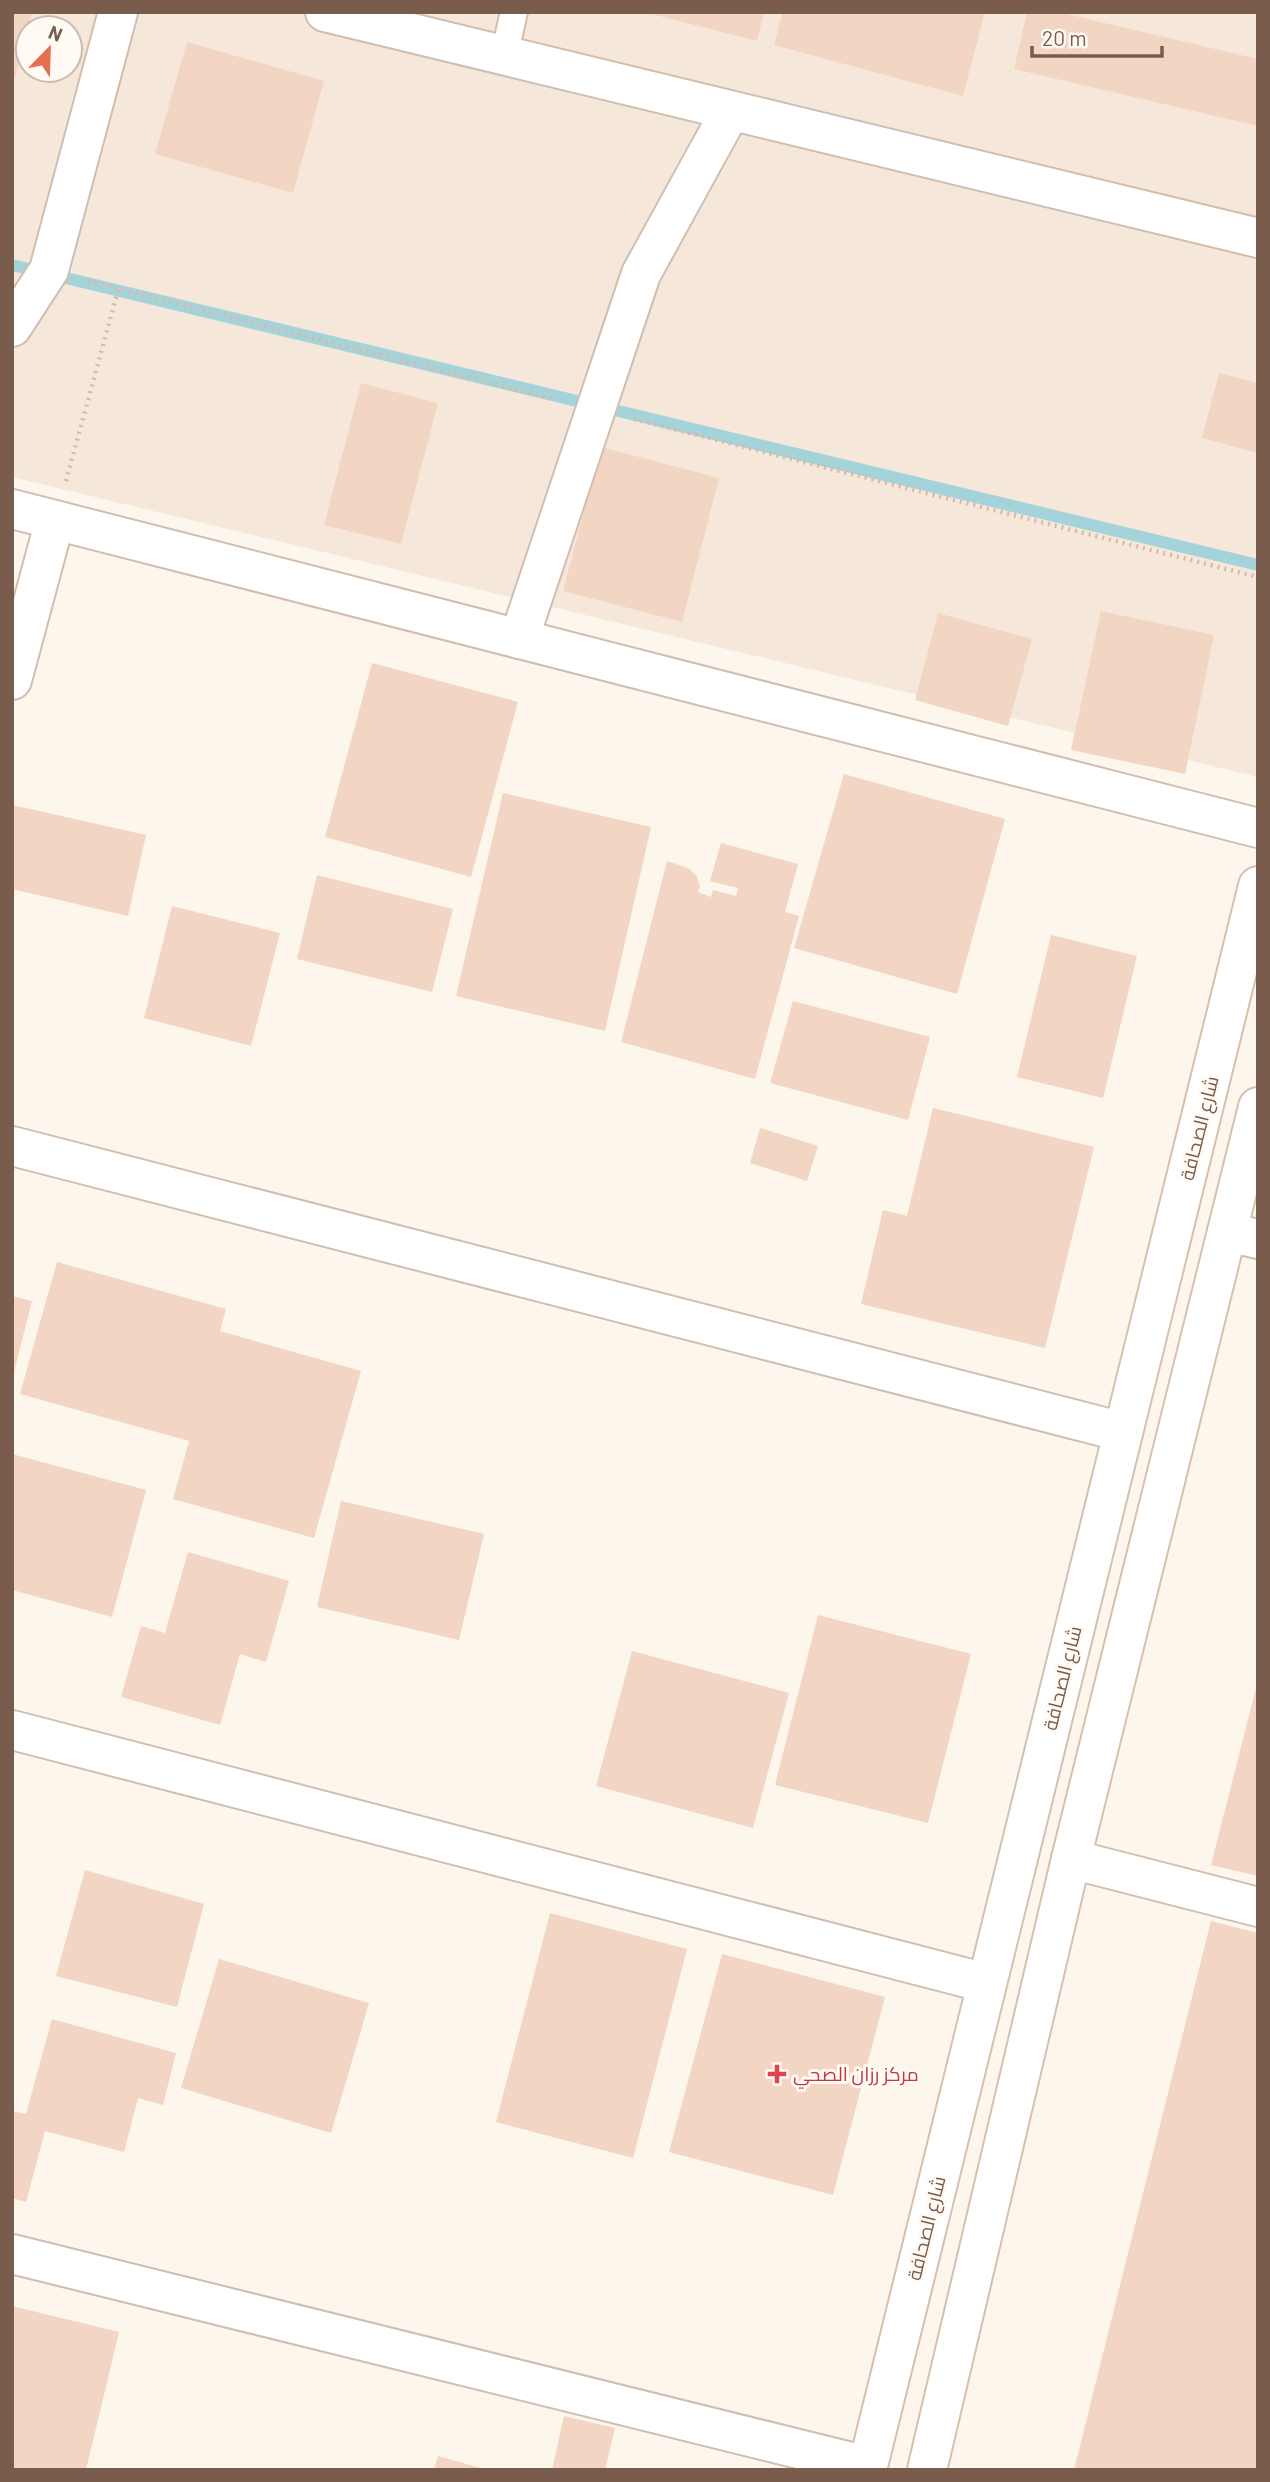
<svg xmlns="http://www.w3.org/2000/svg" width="1270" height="2482" font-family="Barlow,Cairo,sans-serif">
<rect width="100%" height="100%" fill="#fdf6ec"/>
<!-- residential -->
<path fill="#f5e8da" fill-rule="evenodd" d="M12 12H1258V777L12 477ZM28 28H70V70H28Z"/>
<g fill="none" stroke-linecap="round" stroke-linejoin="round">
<!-- stream -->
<polyline stroke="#a5d3da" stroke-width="12" points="12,265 1258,565"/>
</g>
<!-- building -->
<g fill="#f3d5c3">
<polygon points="12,12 32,12 13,86 12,86"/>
<polygon points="644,12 764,12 757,41"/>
<polygon points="783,12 985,12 963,96 774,45"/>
<polygon points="1027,12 1058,12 1258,59 1258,126 1014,69"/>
<polygon points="187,42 324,81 293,193 155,154"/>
<polygon points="1219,373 1258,383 1258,453 1202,438"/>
<polygon points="361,383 438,403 401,544 324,525"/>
<polygon points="601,447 719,478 682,622 563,591"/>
<polygon points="1101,611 1214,635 1185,774 1071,750"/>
<polygon points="938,613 1032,639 1008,726 915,700"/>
<polygon points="372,663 518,702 471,877 325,837"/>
<polygon points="844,774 1005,819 957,994 794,948"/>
<polygon points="503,793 651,827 605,1031 456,996"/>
<polygon points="12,805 146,835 128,916 12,889"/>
<polygon points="721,843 798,864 785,912 799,916 755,1079 621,1042 667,861 688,868 696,875 700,886 698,892 711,897 713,890 736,896 738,888 710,881"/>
<polygon points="317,875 453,909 432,992 297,959"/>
<polygon points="172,906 280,933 251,1046 144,1018"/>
<polygon points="1051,935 1137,956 1103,1098 1017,1077"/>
<polygon points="793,1001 930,1037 908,1120 770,1083"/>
<polygon points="933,1108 1094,1147 1045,1348 861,1304 883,1210 907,1216"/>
<polygon points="760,1128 818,1146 807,1181 750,1163"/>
<polygon points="57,1262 226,1309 220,1331 361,1371 314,1538 173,1499 189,1441 20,1394"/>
<polygon points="12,1296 32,1301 13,1376 12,1375"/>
<polygon points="12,1454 146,1490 112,1617 12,1590"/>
<polygon points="341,1501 484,1534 459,1640 317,1607"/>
<polygon points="188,1552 289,1581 266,1662 240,1654 220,1725 121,1697 141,1626 165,1633"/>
<polygon points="818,1615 971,1654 928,1823 775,1785"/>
<polygon points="632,1651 789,1693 753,1828 596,1786"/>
<polygon points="1257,1684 1258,1685 1258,1876 1211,1865"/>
<polygon points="85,1870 204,1904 177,2007 56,1976"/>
<polygon points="550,1913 687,1949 633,2158 496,2122"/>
<polygon points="1211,1921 1258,1933 1258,2470 1074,2470"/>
<polygon points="722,1954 885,1997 833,2195 669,2152"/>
<polygon points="219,1959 369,2003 331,2133 181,2088"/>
<polygon points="52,2019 176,2053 163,2105 138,2098 124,2152 45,2131 26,2202 12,2198 12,2111 26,2114"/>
<polygon points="12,2306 119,2332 86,2470 12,2470"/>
<polygon points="564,2416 615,2428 605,2470 552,2470"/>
<polygon points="438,2456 484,2469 484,2470 434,2470"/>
</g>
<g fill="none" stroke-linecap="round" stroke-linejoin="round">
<defs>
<polyline id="lane" points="504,56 514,12"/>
<g id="street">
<polyline points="325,12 1258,238"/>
<polyline points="12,327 49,270 118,12"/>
<polyline points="12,509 1258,828"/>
<polyline points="519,639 641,274 730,112"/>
<polyline points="12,680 55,520"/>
<polyline points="12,1146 1123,1432"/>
<polyline points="1227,1232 1258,1239"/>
<polyline points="12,1730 986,1983"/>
<polyline points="1071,1859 1258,1907"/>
<polyline points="12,2254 867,2466"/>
</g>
<g id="secondary">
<polyline points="867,2470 1258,886"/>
<polyline points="927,2470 1071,1859 1258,1107"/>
</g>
</defs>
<!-- lane casing -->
<use href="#lane" stroke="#d1beb0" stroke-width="30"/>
<!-- street casing -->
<use href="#street" stroke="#d1beb0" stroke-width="42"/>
<!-- secondary casing -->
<use href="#secondary" stroke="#d6c0b0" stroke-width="42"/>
<!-- path -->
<g stroke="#d9b8a5" stroke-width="4.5" stroke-dasharray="2 5" stroke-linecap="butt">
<polyline points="88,281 554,399"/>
<polyline points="634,419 1258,577"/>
<polyline points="66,481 118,290"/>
</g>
<!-- lane -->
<use href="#lane" stroke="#fff" stroke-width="26"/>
<!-- street -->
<use href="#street" stroke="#fff" stroke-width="38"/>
<!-- secondary -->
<use href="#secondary" stroke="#fff" stroke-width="38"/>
</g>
<!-- markers -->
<path fill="#e0444e" stroke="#fffaf3" stroke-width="2.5" d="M773.5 2063.5h7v7h7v7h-7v7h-7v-7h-7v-7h7z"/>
<g text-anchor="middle" stroke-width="6" stroke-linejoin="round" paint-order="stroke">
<!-- street labels -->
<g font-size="19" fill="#7a5c4d" stroke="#fffaf3">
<text transform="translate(1199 1128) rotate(-76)" y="7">شارع الصحافة</text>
<text transform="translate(1062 1678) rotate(-76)" y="7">شارع الصحافة</text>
<text transform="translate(926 2228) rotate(-76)" y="7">شارع الصحافة</text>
</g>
<!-- health labels -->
<g font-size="19" fill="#be3a42" stroke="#fffaf3" text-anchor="start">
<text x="793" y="2081">مركز رزان الصحي</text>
</g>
</g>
<!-- border -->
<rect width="1270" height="2482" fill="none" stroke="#7a5c4d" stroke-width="28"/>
<!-- north arrow -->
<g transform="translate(49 49) rotate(23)"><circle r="33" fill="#fffaf3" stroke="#cabbb1" stroke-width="2"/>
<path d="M0-5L12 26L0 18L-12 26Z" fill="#e76f51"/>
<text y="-10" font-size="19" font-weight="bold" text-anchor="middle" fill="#7a5c4d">N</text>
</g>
<!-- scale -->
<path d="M1032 46v10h130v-10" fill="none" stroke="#7a5c4d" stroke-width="3.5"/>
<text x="1042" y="46" font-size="21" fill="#7a5c4d" stroke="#fffaf3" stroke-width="5" paint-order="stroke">20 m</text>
</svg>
